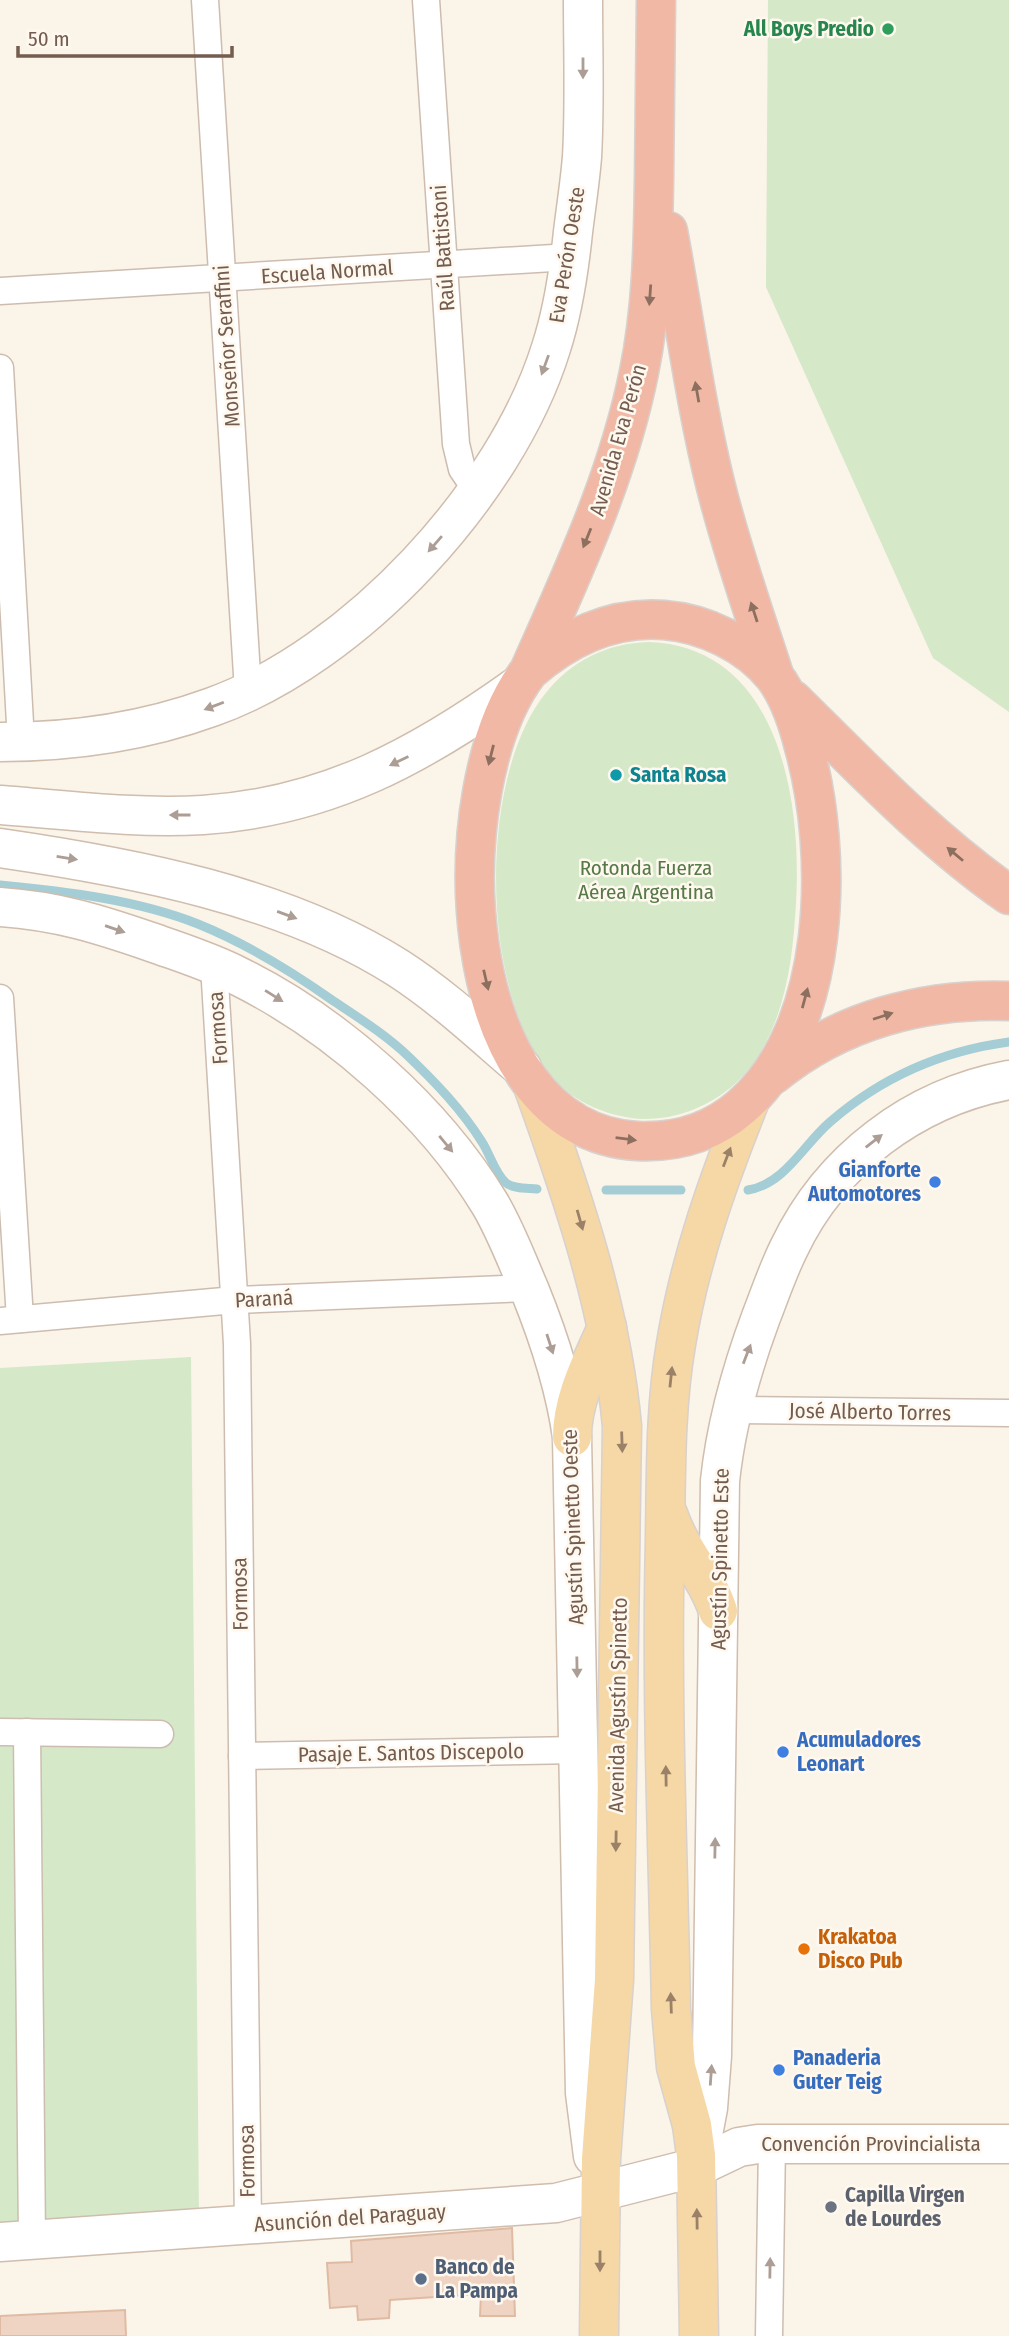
<svg xmlns="http://www.w3.org/2000/svg" width="1009" height="2336" font-family="'Fira Sans Condensed',sans-serif">
<rect width="100%" height="100%" fill="#fbf4e9"/>
<!-- green -->
<g fill="#d5e8c8">
<polygon points="768,0 1009,0 1009,712 933,658 766,287"/>
<path d="M649 642C779 647 802 800 796 902 793 958 786 1018 752 1065 727 1099 684 1120 642 1119 609 1117 575 1103 553 1078 480 996 477 779 545 694 571 661 607 643 649 642Z"/>
<polygon points="191,1357 199,2218 0,2233 0,1368"/>
</g>
<g fill="none" stroke-linecap="round" stroke-linejoin="round">
<!-- stream -->
<g stroke="#a5cdd5" stroke-width="9">
<path d="M0 885C64 891 138 900 198 924 245 943 291 971 332 1000 359 1018 386 1035 409 1057 436 1083 462 1110 482 1142 490 1154 495 1174 506 1183 514 1189 527 1188 537 1189"/>
<polyline points="606,1190 681,1190"/>
<path d="M748 1190C785 1184 804 1144 830 1122 882 1077 941 1051 1009 1042"/>
</g>
</g>
<!-- building -->
<g fill="#efd4c3" stroke="#e0bba4" stroke-width="2">
<polygon points="512,2228 515,2316 480,2316 481,2294 390,2300 389,2318 358,2320 357,2306 330,2308 327,2263 352,2262 351,2241"/>
<polygon points="125,2310 126,2336 0,2336 0,2316"/>
</g>
<g fill="none" stroke-linecap="round" stroke-linejoin="round">
<defs>
<g id="street">
<polyline points="205,0 248,691"/>
<polyline points="426,0 456,444 462,469 477,491"/>
<polyline points="0,291 570,257"/>
<polyline points="0,368 21,741"/>
<polyline points="214,965 237,1344 248,2225"/>
<polyline points="0,998 20,1319"/>
<polyline points="0,1321 235,1300 529,1288"/>
<polyline points="731,1410 1009,1413"/>
<polyline points="0,1732 160,1734"/>
<polyline points="27,1732 32,2240"/>
<polyline points="242,1756 579,1750"/>
<polyline points="769,2336 772,2143"/>
</g>
<g id="secondary">
<path d="M0 742C71 742 146 731 212 707 355 656 506 493 551 348 563 311 569 271 573 232 576 207 580 182 582 157 585 105 583 52 583 0"/>
<path d="M0 805C67 810 135 819 203 815 327 807 420 756 519 685"/>
<path d="M0 848C131 867 285 896 398 968 443 997 482 1034 522 1068"/>
<path d="M0 907C58 911 99 924 154 943 182 953 211 962 238 976 335 1024 433 1110 490 1204 506 1231 517 1261 530 1291 549 1338 565 1386 572 1437L585 2093 593 2156"/>
<path d="M698 2161 708 2108 712 2056 720 1481C726 1423 741 1371 761 1317 770 1294 778 1270 789 1248 831 1160 913 1098 1009 1080"/>
<polyline points="0,2242 556,2203 697,2167 739,2147 758,2144 1009,2144"/>
</g>
<g id="primary">
<path d="M533 1086C573 1197 611 1308 622 1426L614 1980 601 2159 599 2336"/>
<path d="M572 1437C572 1398 592 1362 607 1327"/>
<path d="M668 1514C679 1549 707 1576 718 1611"/>
<path d="M699 2336 696 2155 692 2125 676 2067 671 2009C668 1852 661 1696 665 1539 666 1474 665 1408 676 1344 690 1258 719 1178 751 1098"/>
</g>
<g id="highway">
<path d="M668 231C684 316 695 403 716 487 732 551 754 613 774 675"/>
<path d="M529 671C568 637 612 616 664 620 704 623 748 644 774 676 790 697 798 723 804 747 834 854 832 1029 741 1107 711 1133 676 1143 637 1141 449 1130 441 785 529 671 572 574 618 477 639 372 652 309 653 245 654 181 655 121 655 60 656 0"/>
<path d="M793 700C862 768 929 839 1009 895"/>
<path d="M773 1075C840 1020 924 998 1009 1001"/>
</g>
</defs>
<!-- street casing -->
<use href="#street" stroke="#cdbdb0" stroke-width="29"/>
<!-- secondary casing -->
<use href="#secondary" stroke="#cfbdad" stroke-width="41"/>
<!-- primary casing -->
<use href="#primary" stroke="#d8d1cd" stroke-width="41"/>
<!-- highway casing -->
<use href="#highway" stroke="#d8d1cd" stroke-width="41"/>
<!-- street -->
<use href="#street" stroke="#fff" stroke-width="26"/>
<!-- secondary -->
<use href="#secondary" stroke="#fff" stroke-width="38"/>
<!-- primary -->
<use href="#primary" stroke="#f5d8a6" stroke-width="38"/>
<!-- highway -->
<use href="#highway" stroke="#f1b9a5" stroke-width="38"/>
</g>
<!-- one-way arrows -->
<defs><path id="oneway-solid" d="M-6-.8H1V-3.2L6.5 0L1 3.2V.8H-6Z" transform="scale(1.75)"/></defs>
<g fill="#ac9d95">
<use href="#oneway-solid" transform="translate(583 68) rotate(90)"/>
<use href="#oneway-solid" transform="translate(545 365) rotate(110)"/>
<use href="#oneway-solid" transform="translate(435 544) rotate(131)"/>
<use href="#oneway-solid" transform="translate(214 706) rotate(159)"/>
<use href="#oneway-solid" transform="translate(399 761) rotate(154)"/>
<use href="#oneway-solid" transform="translate(180 815) rotate(-180)"/>
<use href="#oneway-solid" transform="translate(67 858) rotate(9)"/>
<use href="#oneway-solid" transform="translate(287 915) rotate(20)"/>
<use href="#oneway-solid" transform="translate(115 929) rotate(19)"/>
<use href="#oneway-solid" transform="translate(274 996) rotate(32)"/>
<use href="#oneway-solid" transform="translate(874 1141) rotate(-38)"/>
<use href="#oneway-solid" transform="translate(446 1144) rotate(50)"/>
<use href="#oneway-solid" transform="translate(550 1344) rotate(72)"/>
<use href="#oneway-solid" transform="translate(747 1354) rotate(-69)"/>
<use href="#oneway-solid" transform="translate(577 1667) rotate(89)"/>
<use href="#oneway-solid" transform="translate(715 1848) rotate(-89)"/>
<use href="#oneway-solid" transform="translate(711 2075) rotate(-86)"/>
<use href="#oneway-solid" transform="translate(770 2268) rotate(-89)"/>
</g>
<g fill="#8d6f5f">
<use href="#oneway-solid" transform="translate(650 295) rotate(94)"/>
<use href="#oneway-solid" transform="translate(697 392) rotate(-100)"/>
<use href="#oneway-solid" transform="translate(587 538) rotate(112)"/>
<use href="#oneway-solid" transform="translate(754 612) rotate(-108)"/>
<use href="#oneway-solid" transform="translate(491 755) rotate(104)"/>
<use href="#oneway-solid" transform="translate(955 854) rotate(-140)"/>
<use href="#oneway-solid" transform="translate(486 980) rotate(77)"/>
<use href="#oneway-solid" transform="translate(805 998) rotate(-75)"/>
<use href="#oneway-solid" transform="translate(883 1016) rotate(-18)"/>
<use href="#oneway-solid" transform="translate(626 1139) rotate(7)"/>
</g>
<g fill="#9b8168">
<use href="#oneway-solid" transform="translate(727 1157) rotate(-69)"/>
<use href="#oneway-solid" transform="translate(580 1220) rotate(74)"/>
<use href="#oneway-solid" transform="translate(671 1377) rotate(-84)"/>
<use href="#oneway-solid" transform="translate(622 1442) rotate(88)"/>
<use href="#oneway-solid" transform="translate(666 1776) rotate(-91)"/>
<use href="#oneway-solid" transform="translate(616 1841) rotate(91)"/>
<use href="#oneway-solid" transform="translate(671 2003) rotate(-92)"/>
<use href="#oneway-solid" transform="translate(697 2219) rotate(-91)"/>
<use href="#oneway-solid" transform="translate(600 2261) rotate(90)"/>
</g>
<!-- markers -->
<circle fill="#2e9e5b" stroke="#fef8ef" stroke-width="2.5" cx="888" cy="29" r="7"/>
<circle fill="#0f9aa8" stroke="#fef8ef" stroke-width="2.5" cx="616" cy="775" r="7"/>
<g fill="#3f7fe0" stroke="#fef8ef" stroke-width="2.5">
<circle cx="935" cy="1182" r="7"/>
<circle cx="783" cy="1752" r="7"/>
<circle cx="779" cy="2070" r="7"/>
</g>
<circle fill="#e8710a" stroke="#fef8ef" stroke-width="2.5" cx="804" cy="1949" r="7"/>
<circle fill="#6b7280" stroke="#fef8ef" stroke-width="2.5" cx="831" cy="2207" r="7"/>
<circle fill="#5c6f8a" stroke="#fef8ef" stroke-width="2.5" cx="421" cy="2279" r="7"/>
<g text-anchor="middle" stroke-width="5" stroke-linejoin="round" paint-order="stroke">
<!-- leisure labels -->
<g font-size="21" font-weight="bold" fill="#27864d" stroke="#fef8ef" text-anchor="end">
<text x="874" y="36">All Boys Predio</text>
</g>
<!-- street labels -->
<g font-size="21" fill="#745c4e" stroke="#fef8ef">
<text transform="translate(443 248) rotate(-94)" y="7">Raúl Battistoni</text>
<text transform="translate(567 255) rotate(-81)" y="7">Eva Perón Oeste</text>
<text transform="translate(327 272) rotate(-4)" y="7">Escuela Normal</text>
<text transform="translate(227 346) rotate(-94)" y="7">Monseñor Seraffini</text>
<text transform="translate(618 440) rotate(-74)" y="7">Avenida Eva Perón</text>
<text transform="translate(218 1028) rotate(-94)" y="7">Formosa</text>
<text transform="translate(264 1299) rotate(-3)" y="7">Paraná</text>
<text transform="translate(870 1412) rotate(1)" y="7">José Alberto Torres</text>
<text transform="translate(573 1527) rotate(-92)" y="7">Agustín Spinetto Oeste</text>
<text transform="translate(720 1559) rotate(-89)" y="7">Agustín Spinetto Este</text>
<text transform="translate(240 1594) rotate(-91)" y="7">Formosa</text>
<text transform="translate(618 1705) rotate(-89)" y="7">Avenida Agustín Spinetto</text>
<text transform="translate(411 1753) rotate(-1)" y="7">Pasaje E. Santos Discepolo</text>
<text x="871" y="2151">Convención Provincialista</text>
<text transform="translate(247 2161) rotate(-91)" y="7">Formosa</text>
<text transform="translate(350 2218) rotate(-4)" y="7">Asunción del Paraguay</text>
</g>
<!-- culture labels -->
<g font-size="21" font-weight="bold" fill="#0d838f" stroke="#fef8ef" text-anchor="start">
<text x="630" y="782">Santa Rosa</text>
</g>
<!-- park labels -->
<g font-size="21" fill="#557947" stroke="#fef8ef">
<text x="646" y="875">Rotonda Fuerza<tspan x="646" dy="24">Aérea Argentina</tspan></text>
</g>
<!-- shop labels -->
<g font-size="21" font-weight="bold" fill="#366cbe" stroke="#fef8ef" text-anchor="start">
<text x="921" y="1177" text-anchor="end">Gianforte<tspan x="921" dy="24">Automotores</tspan></text>
<text x="797" y="1747">Acumuladores<tspan x="797" dy="24">Leonart</tspan></text>
<text x="793" y="2065">Panaderia<tspan x="793" dy="24">Guter Teig</tspan></text>
</g>
<!-- food labels -->
<g font-size="21" font-weight="bold" fill="#c56008" stroke="#fef8ef" text-anchor="start">
<text x="818" y="1944">Krakatoa<tspan x="818" dy="24">Disco Pub</tspan></text>
</g>
<!-- worship labels -->
<g font-size="21" font-weight="bold" fill="#5b616d" stroke="#fef8ef" text-anchor="start">
<text x="845" y="2202">Capilla Virgen<tspan x="845" dy="24">de Lourdes</tspan></text>
</g>
<!-- service labels -->
<g font-size="21" font-weight="bold" fill="#4e5e75" stroke="#fef8ef" text-anchor="start">
<text x="435" y="2274">Banco de<tspan x="435" dy="24">La Pampa</tspan></text>
</g>
</g>
<!-- scale -->
<path d="M18 46v10h214v-10" fill="none" stroke="#745c4e" stroke-width="3.5"/>
<text x="28" y="46" font-size="21" fill="#745c4e" stroke="#fef8ef" stroke-width="5" paint-order="stroke">50 m</text>
</svg>
